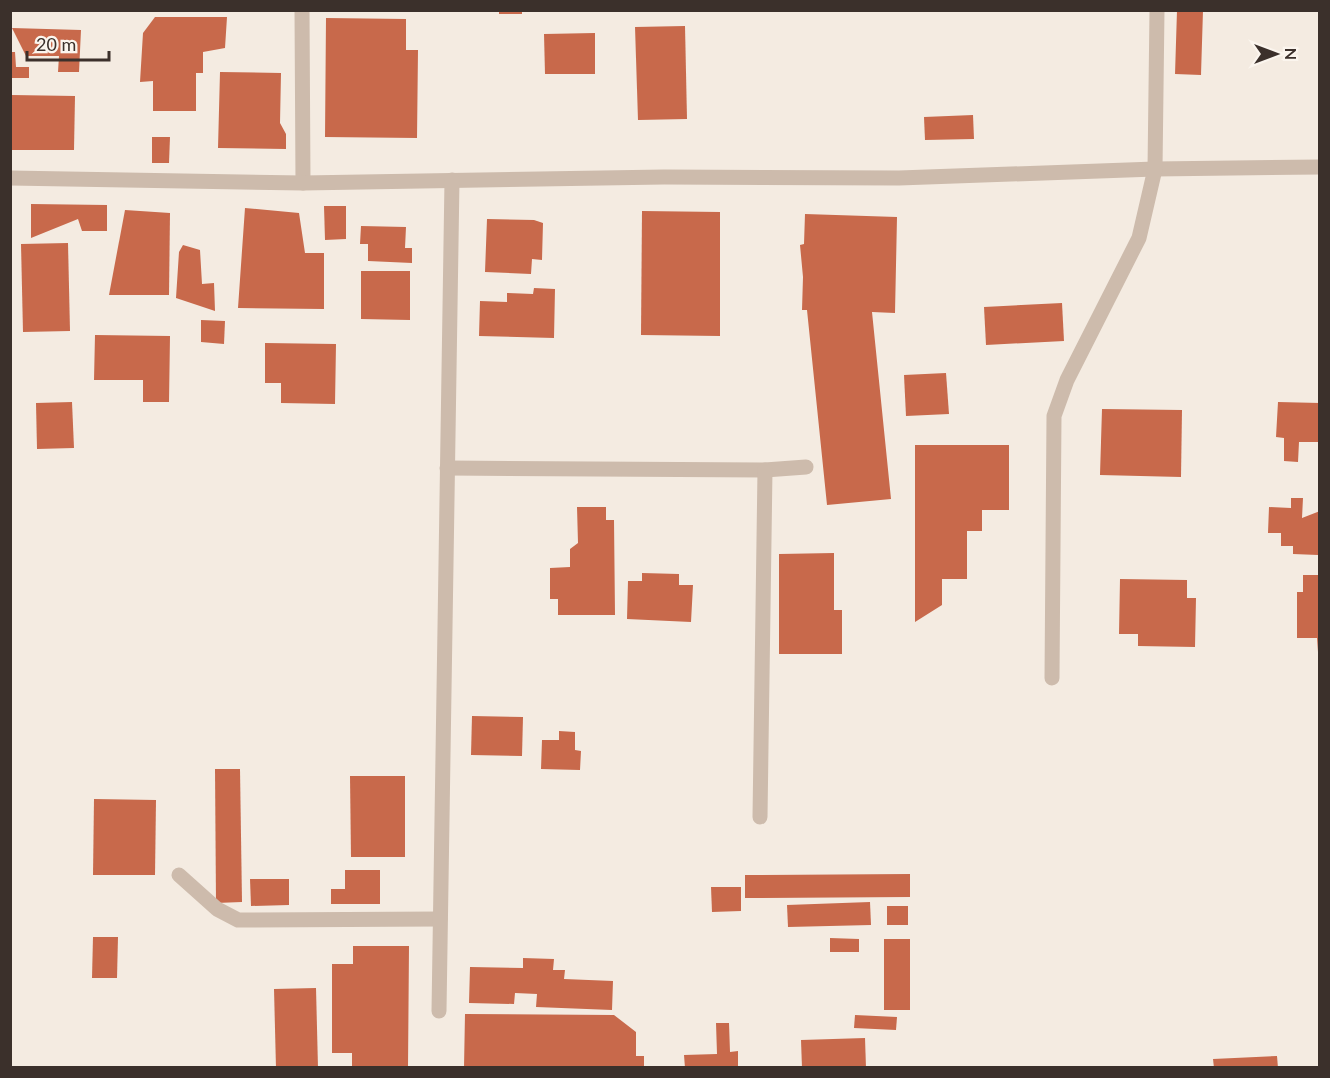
<svg xmlns="http://www.w3.org/2000/svg" width="1330" height="1078" font-family="Lato,sans-serif">
<rect width="100%" height="100%" fill="#f4ebe1"/>
<!-- building -->
<g fill="#c8694b">
<rect x="499" y="10" width="23" height="4"/>
<polygon points="1177,10 1203,10 1201,75 1175,74"/>
<polygon points="155,17 227,17 225,48 203,52 203,73 196,73 196,111 153,111 153,81 140,82 143,33"/>
<polygon points="326,18 406,19 406,50 418,50 417,138 325,137"/>
<polygon points="685,26 687,119 638,120 635,27"/>
<polygon points="12,28 81,30 79,72 58,72 59,56 26,56"/>
<polygon points="595,33 595,74 545,74 544,34"/>
<polygon points="10,52 15,52 16,67 29,67 29,78 10,78"/>
<polygon points="220,72 281,73 280,123 286,134 286,149 218,148"/>
<polygon points="12,95 75,96 74,150 12,150"/>
<polygon points="973,115 974,139 925,140 924,117"/>
<polygon points="152,137 170,137 169,163 152,163"/>
<polygon points="31,204 107,205 107,231 82,231 78,219 31,238"/>
<polygon points="324,206 346,206 346,239 325,240"/>
<polygon points="245,208 299,213 305,253 324,253 324,309 238,308"/>
<polygon points="125,210 170,213 169,295 109,295"/>
<polygon points="642,211 720,212 720,336 641,335"/>
<polygon points="805,214 897,217 895,313 872,312 891,499 827,505 807,310 802,310 803,277 800,245 804,244"/>
<polygon points="487,219 534,220 543,223 542,260 532,259 531,274 485,272"/>
<polygon points="361,226 406,227 405,248 412,248 412,263 368,261 368,244 360,244"/>
<polygon points="68,243 70,331 23,332 21,244"/>
<polygon points="183,245 200,250 202,284 214,283 215,311 176,298 179,252"/>
<polygon points="361,271 410,271 410,320 361,319"/>
<polygon points="534,288 555,289 554,338 479,336 480,301 507,302 507,293 533,294"/>
<polygon points="1062,303 1064,341 986,345 984,307"/>
<polygon points="201,320 225,321 224,344 201,342"/>
<polygon points="95,335 170,336 169,402 143,402 143,380 94,380"/>
<polygon points="265,343 336,344 335,404 281,403 281,383 265,383"/>
<polygon points="946,373 949,414 906,416 904,375"/>
<polygon points="72,402 74,448 37,449 36,403"/>
<polygon points="1278,402 1320,403 1320,442 1299,442 1298,462 1284,461 1284,438 1276,437"/>
<polygon points="1102,409 1182,410 1181,477 1100,475"/>
<polygon points="915,445 1009,445 1009,510 982,510 982,531 967,531 967,579 942,579 942,605 915,622"/>
<polygon points="1291,498 1303,498 1302,518 1320,511 1318,555 1293,554 1293,546 1281,546 1281,533 1268,533 1269,507 1291,508"/>
<polygon points="577,507 606,507 606,520 614,520 615,615 558,615 558,599 550,599 550,568 570,567 570,549 578,543"/>
<polygon points="834,553 834,610 842,610 842,654 779,654 779,554"/>
<polygon points="642,573 679,574 679,585 693,585 691,622 627,619 628,581 642,581"/>
<polygon points="1303,575 1320,575 1320,652 1318,652 1317,638 1297,638 1297,592 1303,592"/>
<polygon points="1120,579 1187,580 1187,598 1196,598 1195,647 1138,646 1138,634 1119,634"/>
<polygon points="472,716 523,717 522,756 471,755"/>
<polygon points="559,731 575,732 575,750 581,751 580,770 541,769 542,740 559,740"/>
<polygon points="215,769 240,769 242,902 216,903"/>
<polygon points="350,776 405,776 405,857 351,857"/>
<polygon points="94,799 156,800 155,875 93,875"/>
<polygon points="345,870 380,870 380,904 331,904 331,889 345,889"/>
<polygon points="910,874 910,897 745,898 745,875"/>
<polygon points="250,879 289,879 289,905 251,906"/>
<polygon points="711,887 741,887 741,911 712,912"/>
<polygon points="870,902 871,925 788,927 787,905"/>
<rect x="887" y="906" width="21" height="19"/>
<polygon points="93,937 118,937 117,978 92,978"/>
<polygon points="830,938 859,939 859,952 830,952"/>
<rect x="884" y="939" width="26" height="71"/>
<polygon points="353,946 409,946 408,1068 352,1068 352,1053 332,1053 332,964 353,964"/>
<polygon points="523,958 554,959 553,970 565,970 564,979 613,981 612,1010 536,1007 537,994 515,993 514,1004 469,1003 470,967 523,968"/>
<polygon points="316,988 318,1068 276,1068 274,989"/>
<polygon points="465,1014 614,1015 636,1032 636,1056 644,1056 644,1068 464,1068"/>
<polygon points="855,1015 897,1017 896,1030 854,1028"/>
<polygon points="716,1023 729,1023 730,1052 738,1051 738,1068 685,1068 684,1055 717,1054"/>
<polygon points="865,1038 866,1068 802,1068 801,1040"/>
<polygon points="1277,1056 1278,1068 1214,1068 1213,1059"/>
</g>
<g fill="none" stroke-linecap="round" stroke-linejoin="round">
<!-- minor -->
<g stroke="#cdbbac" stroke-width="15">
<polyline points="302,10 303,183"/>
<polyline points="10,178 303,183 664,177 899,178 1155,169 1320,167"/>
<polyline points="447,468 765,470 806,467"/>
<polyline points="1052,678 1054,416 1067,380 1139,238 1155,169 1157,10"/>
<polyline points="760,817 765,470"/>
<polyline points="179,875 217,909 238,920 440,919"/>
<polyline points="439,1011 452,180"/>
</g>
</g>
<!-- border -->
<rect width="1330" height="1078" fill="none" stroke="#3b302b" stroke-width="24"/>
<!-- north arrow -->
<g transform="translate(1276 54) rotate(90)" stroke="#fbf5ee" stroke-width="4.5" paint-order="stroke">
<path d="M0-4.5L10 22L0 15L-10 22Z" fill="#3b302b"/>
<text y="-9" font-size="16" font-weight="bold" text-anchor="middle" fill="#3b302b">N</text>
</g>
<!-- scale -->
<path d="M27 51v9h82v-9" fill="none" stroke="#3b302b" stroke-width="3"/>
<text x="36" y="51" font-size="18" fill="#3b302b" stroke="#fbf5ee" stroke-width="4.5" paint-order="stroke">20 m</text>
</svg>
